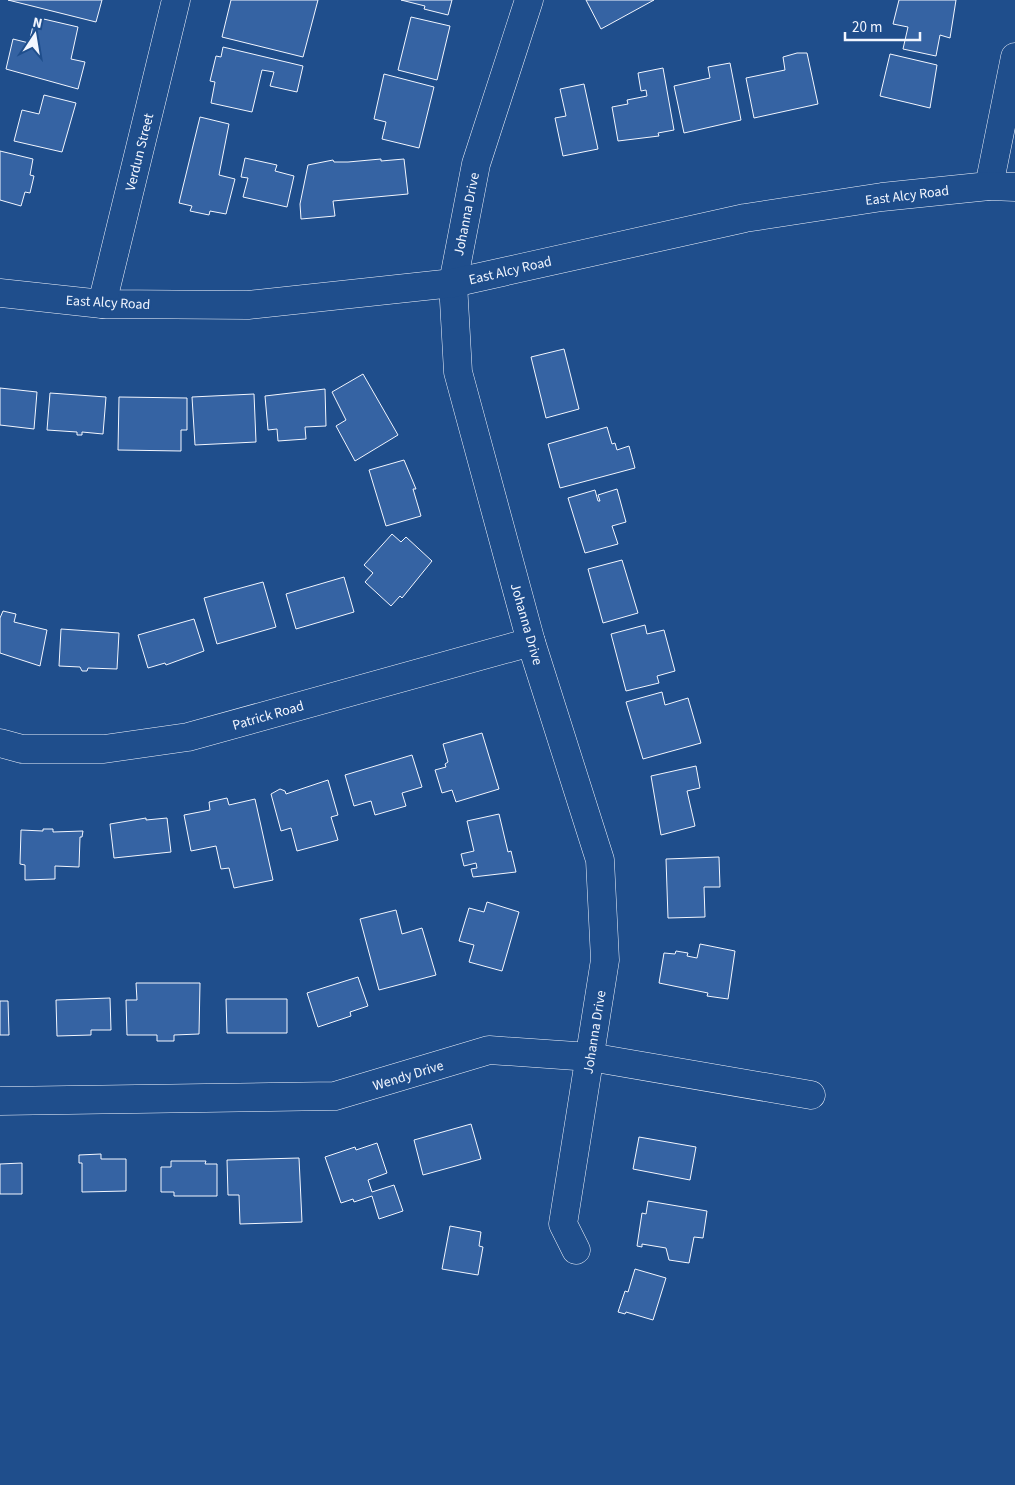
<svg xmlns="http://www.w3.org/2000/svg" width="1015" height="1485" font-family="'Source Sans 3',sans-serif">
<rect width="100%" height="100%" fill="#1f4e8c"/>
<!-- building -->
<g fill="#3563a3" stroke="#f2f6ff">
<polygon points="8,0 102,0 96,22"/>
<polygon points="231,0 318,0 303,57 222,37"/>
<polygon points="401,0 452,0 448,15 424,9 425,6"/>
<polygon points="586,0 654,0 601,29"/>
<polygon points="899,0 956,0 950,38 940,35 936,56 903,49 908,27 893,24"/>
<polygon points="35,17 78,27 71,59 85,62 78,89 6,69 13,39 29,43"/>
<polygon points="411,17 450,26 437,80 398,70"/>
<polygon points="223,47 303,66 297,92 270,86 274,72 262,70 252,112 211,103 215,82 210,81 216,56 221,57"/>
<polygon points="797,53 807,53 818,104 754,118 746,78 785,70 783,57"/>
<polygon points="890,54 937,65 930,108 880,96"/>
<polygon points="730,63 741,120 684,133 674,86 710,78 708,67"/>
<polygon points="663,68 674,130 658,133 659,136 618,141 612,107 628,104 627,100 647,96 646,90 641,91 638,73"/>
<polygon points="384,74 434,87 419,148 382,139 386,122 374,119"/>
<polygon points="584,84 598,149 563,156 555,118 566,116 560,89"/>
<polygon points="44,95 76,103 62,152 14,141 22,110 39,114"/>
<polygon points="200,117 229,124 219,175 235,179 226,214 210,211 209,215 190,211 192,206 179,203"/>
<polygon points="0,151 33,159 30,175 34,176 30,193 25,192 21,206 0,200"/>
<polygon points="245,158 277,165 275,171 294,176 287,207 243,197 248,178 241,177"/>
<polygon points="381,159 381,161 404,159 408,194 333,201 335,216 301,219 300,204 308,165 333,160 334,162 348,162"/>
<polygon points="564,349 579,409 546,418 531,357"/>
<polygon points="363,374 398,435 355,461 336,426 346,420 332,392"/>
<polygon points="0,388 37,392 34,429 0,425"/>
<polygon points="325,389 326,426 305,427 306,439 278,441 277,429 268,430 265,396"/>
<polygon points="50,393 106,397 103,434 82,432 82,435 77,435 77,432 47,430"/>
<polygon points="254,394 256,442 195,445 192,397"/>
<polygon points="119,397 187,398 187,430 181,430 181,451 118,450"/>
<polygon points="607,427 612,444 615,443 617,450 629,446 635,468 560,488 548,444"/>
<polygon points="404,460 416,489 413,489 421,516 386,526 369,470"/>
<polygon points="617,489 626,522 612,526 618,544 585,553 568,498 595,490 598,501 600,501 598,495"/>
<polygon points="392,534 401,542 406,537 432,561 402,598 400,596 391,606 365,582 373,573 364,565"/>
<polygon points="622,560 638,613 603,623 588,569"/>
<polygon points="344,577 354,612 296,629 286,594"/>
<polygon points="263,582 276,627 217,644 204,598"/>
<polygon points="3,611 16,614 14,622 47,630 40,666 0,653 0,618"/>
<polygon points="194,619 204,651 166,665 165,663 148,668 138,635"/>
<polygon points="645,625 647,634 664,630 675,671 657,676 659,683 626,691 611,634"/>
<polygon points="61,629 119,633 117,669 88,668 87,671 82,671 80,667 59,666"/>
<polygon points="662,692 665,705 688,698 701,743 643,759 626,702"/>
<polygon points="482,733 499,789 456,802 452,790 442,793 435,770 446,767 445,764 448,762 443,744"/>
<polygon points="412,755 422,787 402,793 406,806 375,815 371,801 354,806 345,775"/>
<polygon points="696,766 700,788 687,791 695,826 661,835 651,776"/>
<polygon points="328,780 338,815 331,817 338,840 297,851 291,828 281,831 271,794 280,789 285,791 286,794"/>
<polygon points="227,798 229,805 255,799 273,880 234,888 229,868 221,869 216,846 191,851 184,815 210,810 209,802"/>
<polygon points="499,814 508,852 511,851 516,872 473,877 471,869 477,868 476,863 464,866 461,854 474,851 467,821"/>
<polygon points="146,818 146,820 167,818 171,852 114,858 110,824"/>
<polygon points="43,829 53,829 53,832 83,831 82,837 80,837 79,867 55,866 55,879 25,880 25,865 20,864 21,830 43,831"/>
<polygon points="719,857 720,887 704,887 705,917 668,918 666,859"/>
<polygon points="487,902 519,912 502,971 469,962 474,945 459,941 469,908 484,912"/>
<polygon points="396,910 402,934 422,928 436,975 379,990 360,919"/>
<polygon points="700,944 735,951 728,999 707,996 708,993 659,983 664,953 675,954 676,951 688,953 687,956 697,958"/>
<polygon points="358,977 368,1006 350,1012 351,1016 318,1027 307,993"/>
<polygon points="136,983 200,983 199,1034 174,1035 174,1041 157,1041 157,1035 127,1035 126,1000 137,1000"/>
<polygon points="110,998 111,1030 91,1030 91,1035 57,1036 56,1000"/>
<polygon points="226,999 287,999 287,1033 227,1033"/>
<polygon points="0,1001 8,1001 9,1035 0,1035"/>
<polygon points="471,1124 481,1159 423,1175 414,1140"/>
<polygon points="639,1137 696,1147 690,1180 633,1169"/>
<polygon points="377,1143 387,1173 368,1180 372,1192 394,1185 403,1211 379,1219 372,1196 354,1202 353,1199 341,1203 325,1157 355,1147 356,1150"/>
<polygon points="101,1154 101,1159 126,1159 126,1191 82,1192 82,1163 79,1163 79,1155"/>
<polygon points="299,1158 302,1222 240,1224 239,1195 228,1195 227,1160"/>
<polygon points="171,1161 206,1161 205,1164 217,1164 217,1196 174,1196 174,1192 161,1192 161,1167 171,1167"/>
<polygon points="22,1163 22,1194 0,1194 0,1164"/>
<polygon points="648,1201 707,1211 703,1238 694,1237 689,1263 669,1260 666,1248 642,1244 642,1247 637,1246 642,1213 646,1214"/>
<polygon points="450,1226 481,1232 479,1246 483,1247 478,1275 442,1269"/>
<polygon points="635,1269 666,1278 653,1320 626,1312 625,1314 618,1312 625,1291 628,1292"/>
</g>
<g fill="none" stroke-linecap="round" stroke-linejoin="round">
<defs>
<g id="minor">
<polyline points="529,0 476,164 453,283 458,372 531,642 600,860 605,960 563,1224 576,1250"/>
<polyline points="989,186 1015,57"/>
<polyline points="0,293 102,304 248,305 453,283 745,218 882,197 989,186 1015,187"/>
<polyline points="102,304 176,0"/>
<polyline points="0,743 22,749 104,749 188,737 531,642"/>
<polyline points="0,1101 335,1096 489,1050 590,1057 811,1095"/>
</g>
</defs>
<!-- minor casing -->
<use href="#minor" stroke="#f2f6ff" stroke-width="29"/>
<!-- minor -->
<use href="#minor" stroke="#1f4e8c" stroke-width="28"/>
</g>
<g text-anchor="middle" stroke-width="4" stroke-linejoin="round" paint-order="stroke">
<!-- street labels -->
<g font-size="14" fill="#f2f6ff" stroke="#1f4e8c">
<text transform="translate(139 152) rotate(-76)" y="5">Verdun Street</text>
<text transform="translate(907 195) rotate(-7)" y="5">East Alcy Road</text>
<text transform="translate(466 214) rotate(-79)" y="5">Johanna Drive</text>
<text transform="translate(510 270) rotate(-13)" y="5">East Alcy Road</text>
<text transform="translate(108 302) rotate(3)" y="5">East Alcy Road</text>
<text transform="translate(527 624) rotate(74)" y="5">Johanna Drive</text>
<text transform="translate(268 715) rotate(-16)" y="5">Patrick Road</text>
<text transform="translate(594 1032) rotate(-81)" y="5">Johanna Drive</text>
<text transform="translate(408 1075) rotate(-17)" y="5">Wendy Drive</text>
</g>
</g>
<!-- north arrow -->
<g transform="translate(35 35) rotate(12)" stroke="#1f4e8c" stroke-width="4" paint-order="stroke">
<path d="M0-4L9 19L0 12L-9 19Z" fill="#f2f6ff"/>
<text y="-8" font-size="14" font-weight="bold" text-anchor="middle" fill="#f2f6ff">N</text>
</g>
<!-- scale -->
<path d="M845 32v8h75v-8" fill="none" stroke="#f2f6ff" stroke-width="2.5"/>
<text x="852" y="32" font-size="15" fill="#f2f6ff" stroke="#1f4e8c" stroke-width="4" paint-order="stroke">20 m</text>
</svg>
